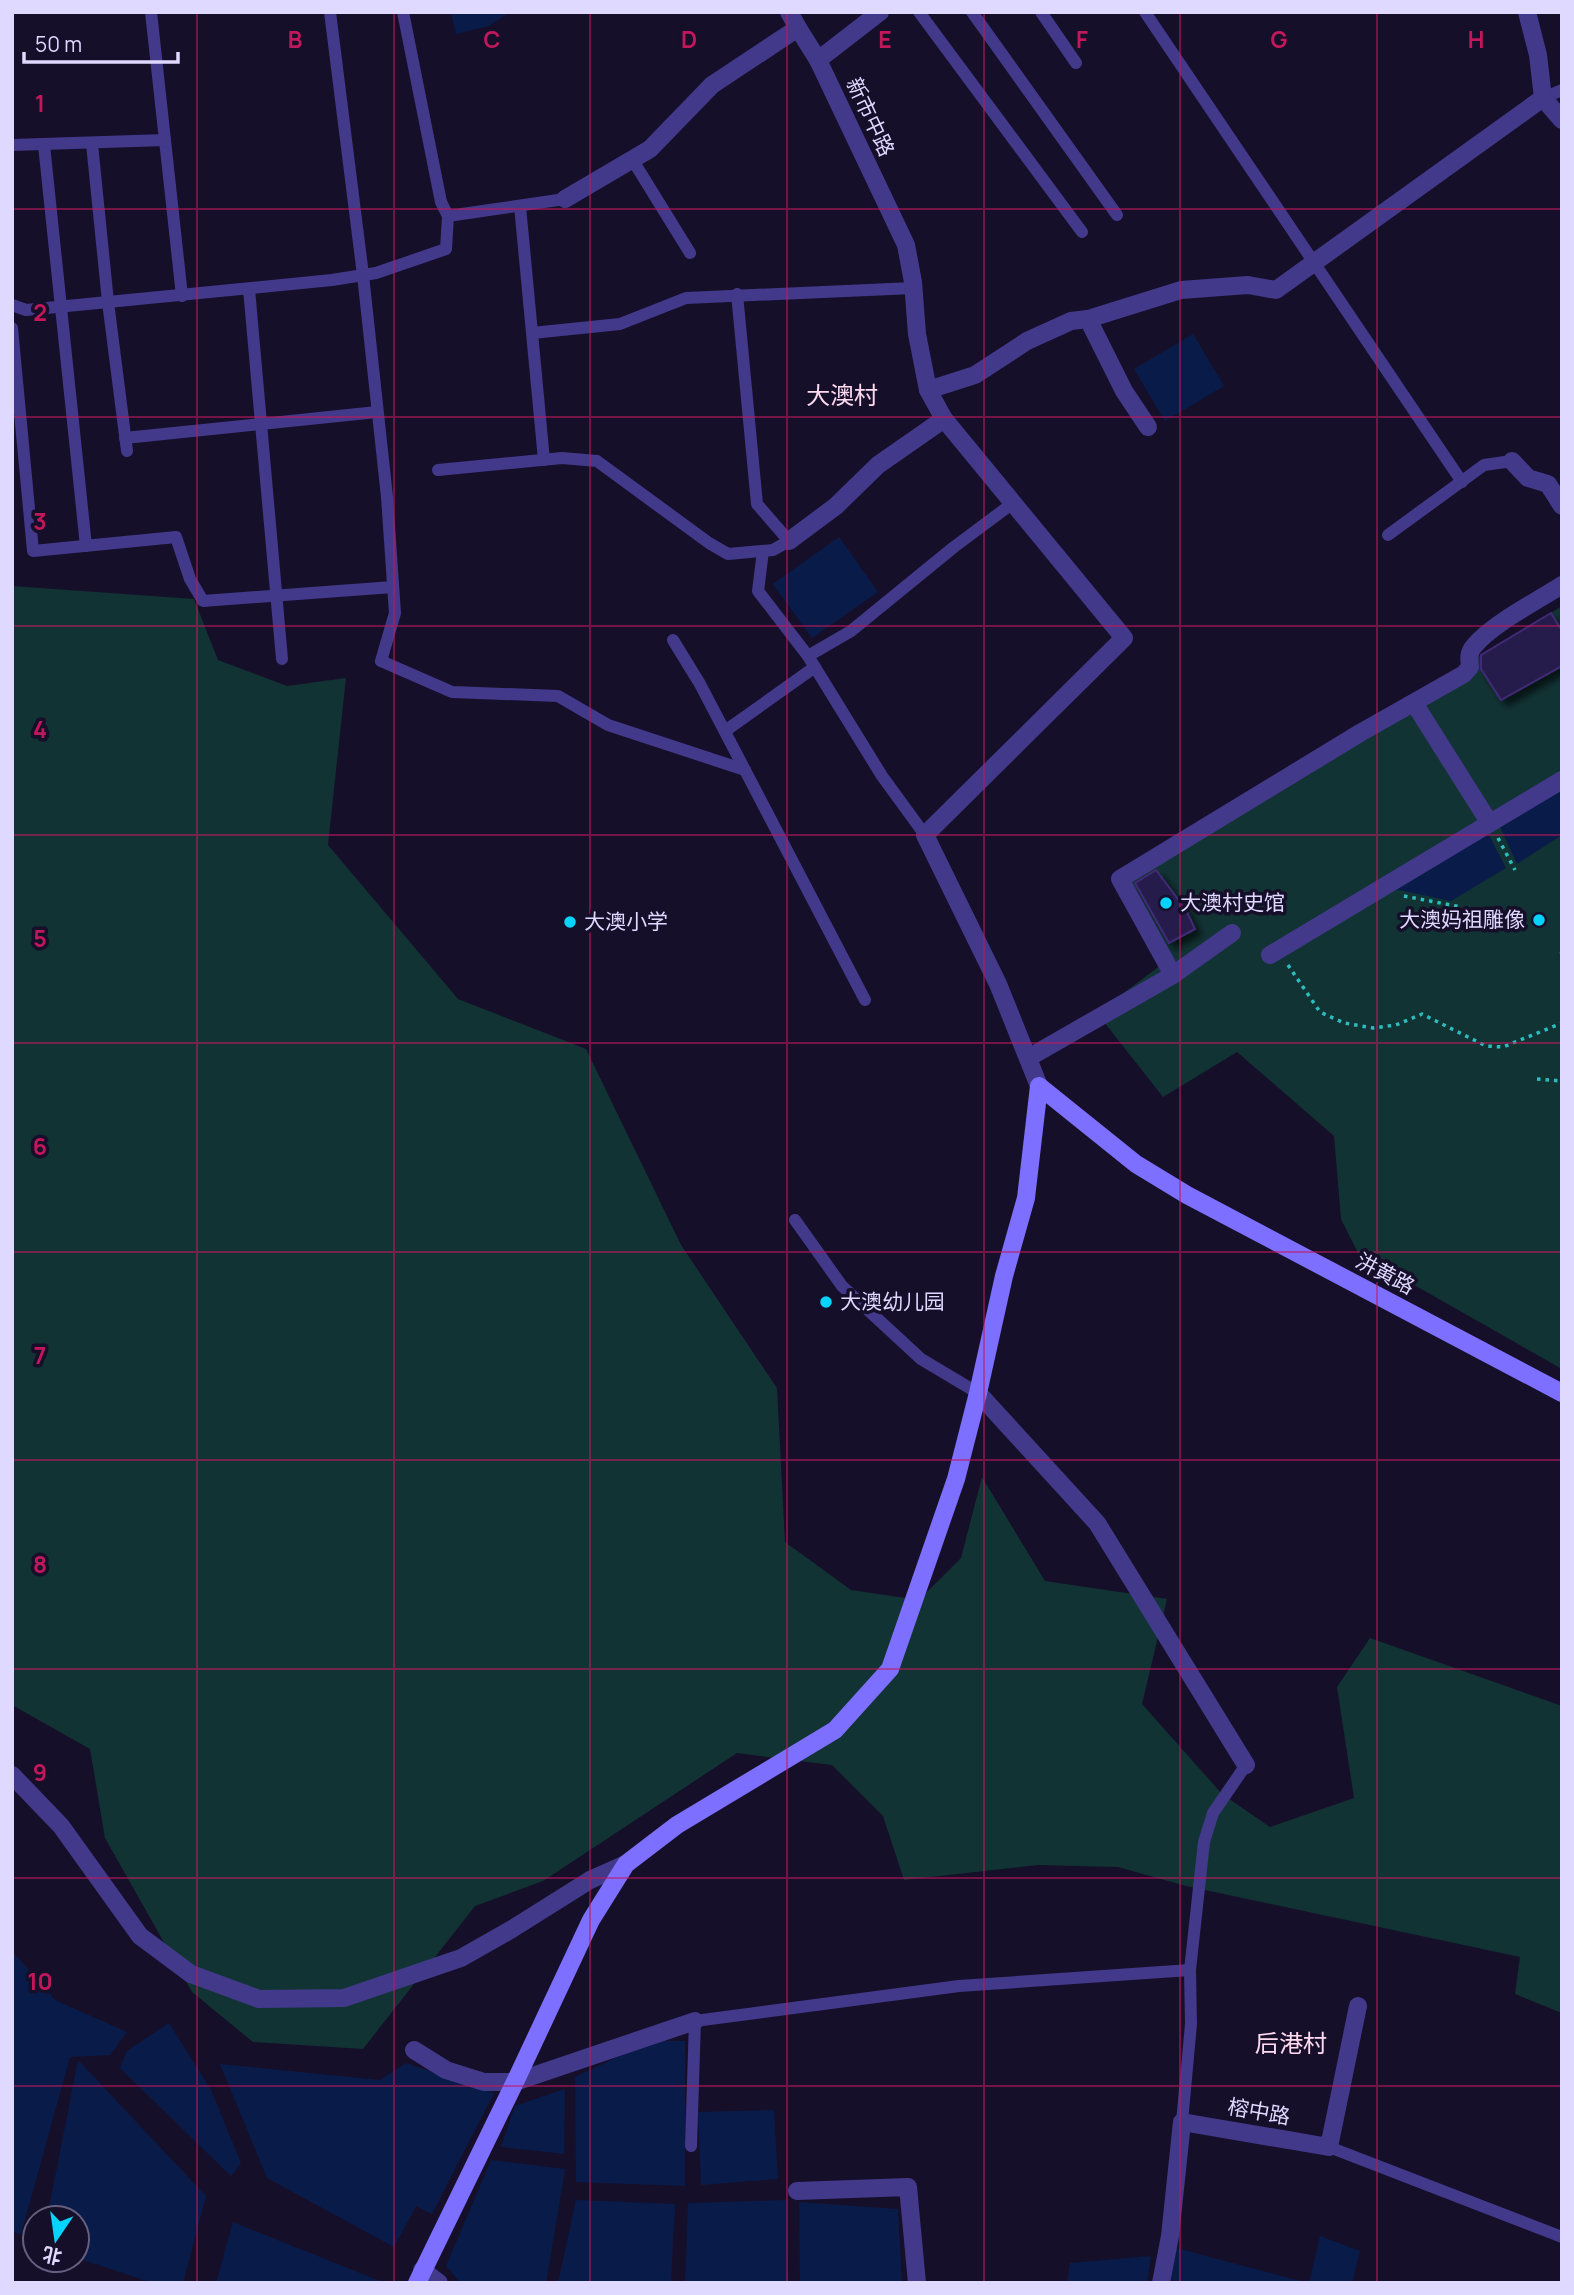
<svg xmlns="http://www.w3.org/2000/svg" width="1574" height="2295" font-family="Manrope,'Noto Sans SC',sans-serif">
<defs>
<filter id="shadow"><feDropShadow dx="6" dy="6" stdDeviation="3.5" flood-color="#0009"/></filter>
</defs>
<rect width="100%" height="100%" fill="#160f2a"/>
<!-- green -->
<g fill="#123334">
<polygon points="12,586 194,599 218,660 287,686 346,678 328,845 458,999 586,1049 681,1245 777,1388 785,1542 851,1590 919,1600 961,1558 982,1477 1045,1581 1167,1599 1142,1704 1222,1794 1270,1827 1354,1798 1337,1687 1370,1638 1562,1706 1562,2013 1515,1994 1520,1957 1186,1886 1118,1867 1038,1865 904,1880 883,1816 832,1765 737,1753 543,1881 475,1906 363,2049 253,2042 192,1992 105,1838 90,1749 12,1705"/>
<polygon points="1562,606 1562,1369 1358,1253 1341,1219 1334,1136 1237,1052 1163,1097 1097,1013 1161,965 1114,876"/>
</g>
<!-- water -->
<g fill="#091c49">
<polygon points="451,12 510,12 489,26 456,34"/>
<polygon points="1193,334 1224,386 1165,421 1134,369"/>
<polygon points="839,537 878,592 812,638 773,584"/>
<polygon points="1562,789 1562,835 1517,864 1500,827"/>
<polygon points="1488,833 1506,868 1451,901 1394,889"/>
<polygon points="12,1951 55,2000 127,2032 110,2055 70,2057 21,2234 12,2232"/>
<polygon points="169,2023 211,2090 241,2163 231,2176 120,2068 127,2051"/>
<polygon points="651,2041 685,2041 685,2186 576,2182 575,2077"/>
<polygon points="78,2060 206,2196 183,2283 153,2283 77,2258 77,2218 47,2218"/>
<polygon points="406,2063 494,2093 432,2214 416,2206 394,2247 267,2178 220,2064 380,2080"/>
<polygon points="565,2089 564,2154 501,2147 515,2106"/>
<polygon points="774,2110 778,2179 701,2185 698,2112"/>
<polygon points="491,2160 565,2169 546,2283 461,2283 446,2266"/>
<polygon points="576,2200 675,2204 671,2283 558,2283"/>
<polygon points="787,2200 788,2283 685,2283 688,2203"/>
<polygon points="799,2202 898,2209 902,2283 800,2283"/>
<polygon points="233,2222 385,2283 216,2283"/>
<polygon points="1320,2236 1360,2251 1352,2283 1309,2283"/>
<polygon points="1176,2248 1308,2283 1171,2283"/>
<polygon points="1151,2256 1147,2283 1067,2283 1070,2263"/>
</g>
<!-- building -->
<g fill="#281b4b" stroke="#412c78" stroke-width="2" filter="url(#shadow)">
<polygon points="1551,613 1562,631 1562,666 1501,700 1481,669 1481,655"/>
<polygon points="1156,870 1186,910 1195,929 1169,943 1135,883"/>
</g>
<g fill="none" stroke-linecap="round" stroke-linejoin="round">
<!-- path -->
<g stroke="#2cbdbf" stroke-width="3.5" stroke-dasharray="3.5 5" stroke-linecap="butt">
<polyline points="1498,838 1515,870"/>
<polyline points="1404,896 1461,907"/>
<polyline points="1561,952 1562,954"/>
<polyline points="1288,965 1320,1012 1344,1023 1373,1028 1396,1025 1422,1014 1486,1046 1503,1047 1562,1023"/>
<polyline points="1537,1079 1562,1081"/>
</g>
<!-- service -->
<g stroke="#42398a" stroke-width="12">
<polyline points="151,12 182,296"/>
<polyline points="330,12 363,275 387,497 395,613 381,661 452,692 558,696 608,725 745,770"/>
<polyline points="403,12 441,202 448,216"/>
<polyline points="919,12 1082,232"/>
<polyline points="972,12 1117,215"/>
<polyline points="1041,12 1076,63"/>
<polyline points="1145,12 1462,482"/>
<polyline points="1543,98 1562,90"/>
<polyline points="12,145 165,140"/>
<polyline points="44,145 86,546"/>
<polyline points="632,159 690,253"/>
<polyline points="520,206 544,460"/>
<polyline points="249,289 282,659"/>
<polyline points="12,305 26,310 108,302 92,144"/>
<polyline points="12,328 33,551 176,537 190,579 203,601 393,587"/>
<polyline points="532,333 620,324 686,298 913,288"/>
<polyline points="125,438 377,412"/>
<polyline points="127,451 108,302 332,280 376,273 446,249 448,216 565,199"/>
<polyline points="438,470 562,458 597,461 709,543 728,554 773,550 789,541 757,504 737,294"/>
<polyline points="1388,535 1484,465 1512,461"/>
<polyline points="763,551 758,591 808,656 882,776 925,835"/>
<polyline points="673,640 700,684 865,1000"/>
<polyline points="808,656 851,631 954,547 1013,503"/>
<polyline points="725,731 815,667"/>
<polyline points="795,1220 842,1286 921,1359 978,1393"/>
<polyline points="1182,2122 1191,2024 1190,1970 1204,1842 1213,1813 1246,1765"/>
<polyline points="691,2146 695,2021 959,1986 1190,1970"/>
<polyline points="1329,2147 1562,2237"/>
</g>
<!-- minor -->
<g stroke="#42398a" stroke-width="18">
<polyline points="818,60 880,12"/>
<polyline points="565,199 650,149 712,85 798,28 818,60 906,245 913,282 917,334 928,390 944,419 1124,638 925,835 998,984 1039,1086"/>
<polyline points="1088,319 1124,391 1148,427"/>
<polyline points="928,390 975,375 1027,341 1071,321 1088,319 1181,290 1248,285 1276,290 1543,98"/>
<polyline points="1512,461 1528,478 1548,484 1562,506"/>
<polyline points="789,541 836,506 878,465 944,419"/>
<polyline points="1414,703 1489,822"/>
<polyline points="1270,955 1562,780"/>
<polyline points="1173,975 1232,933"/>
<polyline points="978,1393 1097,1523 1246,1765"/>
<polyline points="12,1775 61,1826 140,1936 191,1974 259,1999 344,1998 461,1958 512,1929 590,1880 626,1864"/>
<polyline points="414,2050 446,2070 484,2082 515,2082 695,2021"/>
<polyline points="797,2191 908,2187 917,2283"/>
<polyline points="1161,2283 1170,2236 1182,2122 1329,2147 1358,2006"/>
</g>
<!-- tertiary -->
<g stroke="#42398a" stroke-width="18">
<polyline points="789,12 798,28"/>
<polyline points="1527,12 1538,55 1543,98 1562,120"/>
<path d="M1028 1058 1173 975 1120 879 1360 733 1464 674 1470 667C1469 659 1468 653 1474 646 1492 624 1537 601 1562 585"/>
<polyline points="422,2270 439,2283"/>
</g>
<!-- secondary -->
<polyline stroke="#7d6fff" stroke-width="18" points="417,2283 515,2082 591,1920 626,1864 677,1825 835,1730 890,1669 956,1479 978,1393 1004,1276 1026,1198 1039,1086 1136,1164 1187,1195 1562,1393"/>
</g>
<!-- grid -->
<path fill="none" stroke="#c2185b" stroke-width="2" stroke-opacity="0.55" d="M197 12V2283M394 12V2283M590 12V2283M787 12V2283M984 12V2283M1180 12V2283M1377 12V2283M12 209H1562M12 417H1562M12 626H1562M12 835H1562M12 1043H1562M12 1252H1562M12 1460H1562M12 1669H1562M12 1878H1562M12 2086H1562"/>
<!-- markers -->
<g fill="#04d4ff" stroke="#160f2a" stroke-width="2.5">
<circle cx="1166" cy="903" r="7"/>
<circle cx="1539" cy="920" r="7"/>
<circle cx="570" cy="922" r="7"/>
<circle cx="826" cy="1302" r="7"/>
</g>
<g text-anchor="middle" stroke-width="7" stroke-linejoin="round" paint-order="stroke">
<!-- street labels -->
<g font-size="21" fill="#dfd8ff" stroke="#160f2a">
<text transform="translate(870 117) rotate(65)" y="7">新市中路</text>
<text transform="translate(1385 1274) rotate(28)" y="7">汫黄路</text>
<text transform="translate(1259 2112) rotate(10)" y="7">榕中路</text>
</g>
<!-- poi labels -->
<g font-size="21" fill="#dfd8ff" stroke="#160f2a" text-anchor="start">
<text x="1180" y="910">大澳村史馆</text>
<text x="1525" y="927" text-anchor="end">大澳妈祖雕像</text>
<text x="584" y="929">大澳小学</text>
<text x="840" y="1309">大澳幼儿园</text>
</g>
<!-- quarter labels -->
<g font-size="24" fill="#ffdaef" stroke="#160f2a">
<text x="842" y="404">大澳村</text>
<text x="1291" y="2052">后港村</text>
</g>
</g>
<g font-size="23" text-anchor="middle" font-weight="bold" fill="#c2185b" stroke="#160f2a" stroke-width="7" stroke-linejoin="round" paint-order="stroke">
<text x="295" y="48">B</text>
<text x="492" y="48">C</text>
<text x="689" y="48">D</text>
<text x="885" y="48">E</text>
<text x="1082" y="48">F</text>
<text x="1279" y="48">G</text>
<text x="1476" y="48">H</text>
<text x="40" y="112">1</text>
<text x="40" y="321">2</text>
<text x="40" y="530">3</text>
<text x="40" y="738">4</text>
<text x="40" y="947">5</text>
<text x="40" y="1155">6</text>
<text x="40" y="1364">7</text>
<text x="40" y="1573">8</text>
<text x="40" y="1781">9</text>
<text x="40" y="1990">10</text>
</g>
<!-- border -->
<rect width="1574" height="2295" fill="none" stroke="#dfd8ff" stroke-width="28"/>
<!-- north arrow -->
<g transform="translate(56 2239) rotate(193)"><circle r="33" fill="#160f2a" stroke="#665f7f" stroke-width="2"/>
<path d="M0-5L12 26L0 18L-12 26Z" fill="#04d4ff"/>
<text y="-10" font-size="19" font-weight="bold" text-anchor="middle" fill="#dfd8ff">北</text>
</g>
<!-- scale -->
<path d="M24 52v10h154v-10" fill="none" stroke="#dfd8ff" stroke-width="3.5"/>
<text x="35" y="52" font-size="21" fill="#dfd8ff" stroke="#160f2a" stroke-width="5" paint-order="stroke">50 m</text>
</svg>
